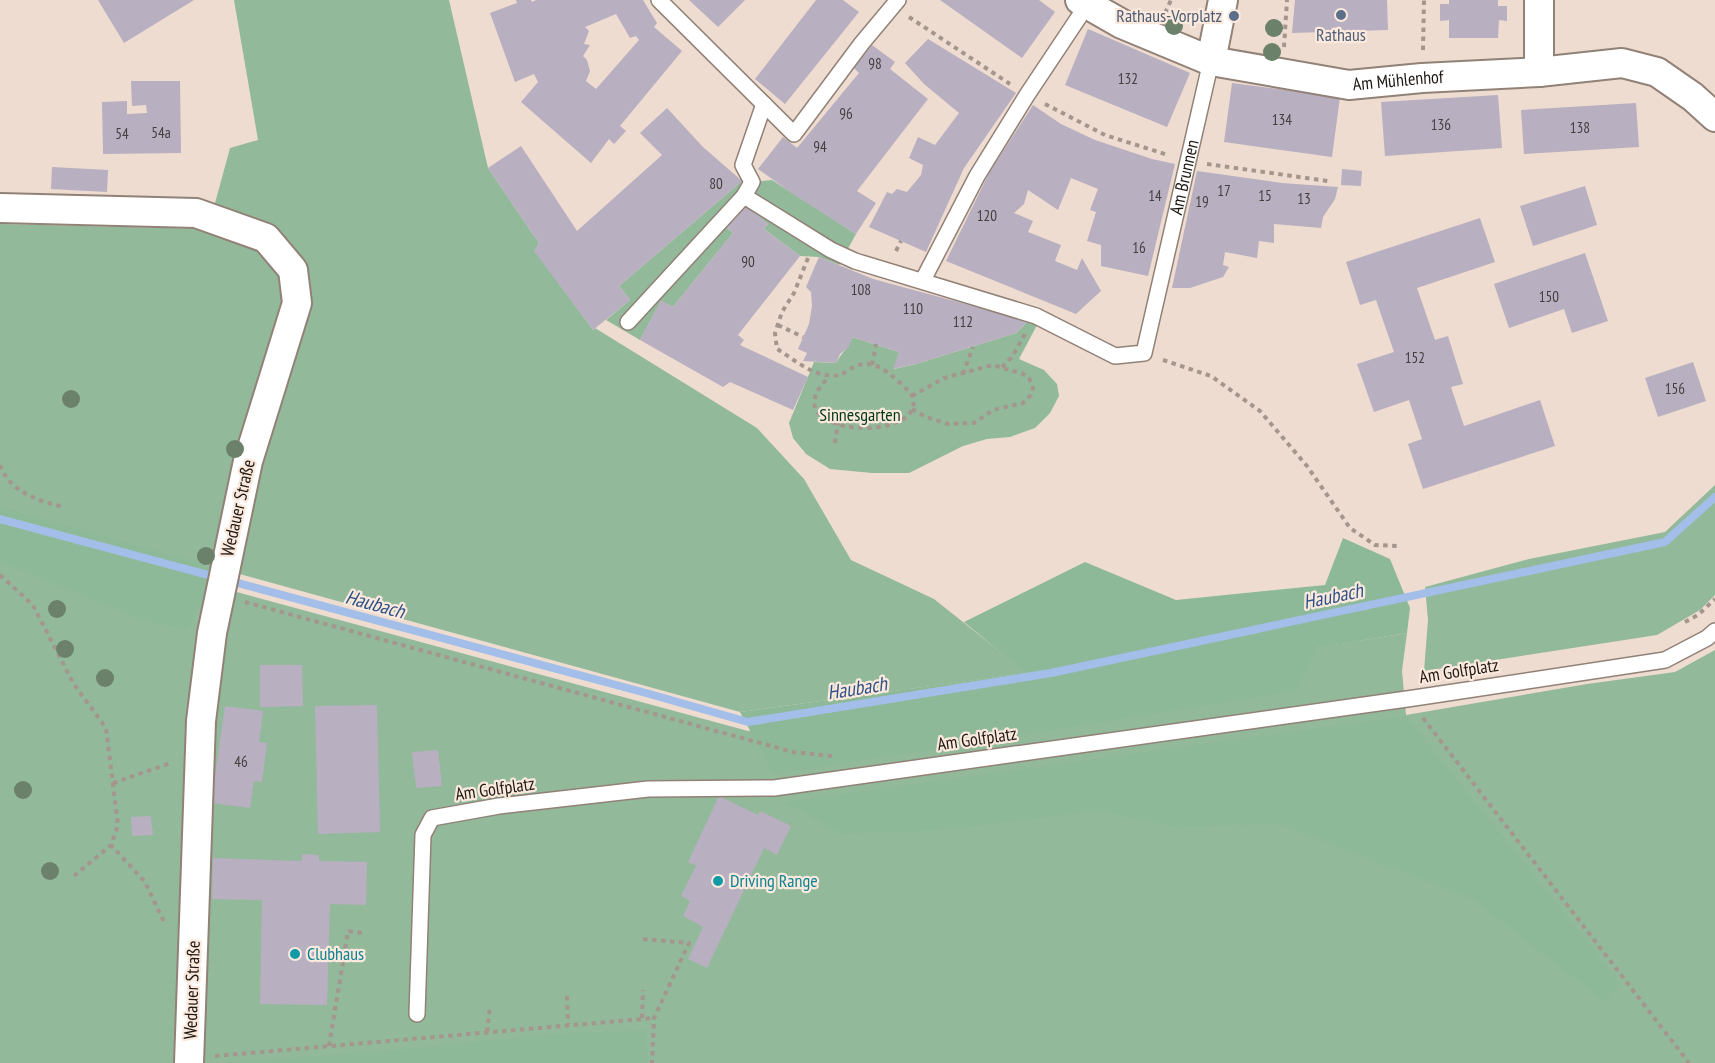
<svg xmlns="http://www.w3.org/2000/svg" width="1715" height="1063" font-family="'PT Sans Narrow',sans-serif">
<rect width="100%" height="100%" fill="#eedcd0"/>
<!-- green -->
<g fill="#93b99b">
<polygon points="234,0 449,0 488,168 539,243 535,251 593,330 595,328 757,428 804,479 851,560 934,599 1027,673 740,712 214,567 211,585 748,731 1055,690 1407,633 1402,671 1406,715 1587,684 1675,672 1715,650 1715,1063 0,1063 0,224 208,229 230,148 258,140"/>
<polygon points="772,180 856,234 839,265 819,257 800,256 764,229 768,224 745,206 727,228 733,233 673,307 661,301 640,340 606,320 630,300 619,286 742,181 752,182"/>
<path d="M1028 321 1037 325 1019 359 1044 370 1057 384 1059 396 1050 413 1035 428 1010 437 987 439 963 446 909 473H872L830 469 806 454 793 438 789 423 814 362 836 363C841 353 849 348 852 337L899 352 894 369 916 364 1016 333Z"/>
<polygon points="1715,485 1715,595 1700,610 1657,635 1424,671 1428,620 1425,587 1529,559 1665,532"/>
</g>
<!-- forest -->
<g fill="#8eb998">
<polygon points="0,507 213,567 211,585 187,630 143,620 6,564 0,563"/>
<polygon points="1343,538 1390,559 1410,608 1407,633 1317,648 1295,691 774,775 740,712 1026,673 964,622 1085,562 1176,600 1325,585"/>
<polygon points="1406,716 1621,983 1604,1001 1472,899 1280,824 1175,827 1099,811 942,830 842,834 784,802"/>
<polygon points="646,1030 648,1063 216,1063 407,1049 550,1034"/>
</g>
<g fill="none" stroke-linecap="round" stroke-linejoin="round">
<!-- stream -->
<polyline stroke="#a3bee8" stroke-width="8" points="0,519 646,693 748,722 1051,673 1665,542 1715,497"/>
</g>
<!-- building -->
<g fill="#b8afc0" fill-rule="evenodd">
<polygon points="98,0 194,0 124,43"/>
<path d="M516 0H531L532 2 536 0H643L657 23 654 27 682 51 620 126 626 131 614 144 609 139 591 163 521 102 538 82 534 74 515 82 490 13 517 3ZM616 14 630 38 636 36 639 40 596 89 586 81 590 71 587 60 583 56 590 45 584 44 589 31 585 27Z"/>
<polygon points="689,0 745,0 718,27"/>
<polygon points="816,0 843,0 859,12 785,104 755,79"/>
<polygon points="940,0 1039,0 1055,12 1022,58"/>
<polygon points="1295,0 1387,0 1388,30 1292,33"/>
<polygon points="1449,0 1498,0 1498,6 1507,6 1507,21 1499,20 1498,38 1449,38 1449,20 1440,21 1440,4 1449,4"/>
<polygon points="1088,29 1190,73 1167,127 1065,85"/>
<polygon points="928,39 1016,93 964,168 926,252 869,227 887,192 892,194 897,189 907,192 921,175 923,165 909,158 918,137 935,145 959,113 924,84 905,63"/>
<polygon points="872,45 895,62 890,69 928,99 857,191 876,203 856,234 793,194 758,169 783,137 797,148 859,73 854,68"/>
<polygon points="131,81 180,81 181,153 103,154 102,102 127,101 127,114 147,113 146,105 132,106"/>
<polygon points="1232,83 1340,97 1332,157 1224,142"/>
<polygon points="1498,95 1502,148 1385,156 1381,102"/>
<polygon points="1636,103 1639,147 1524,154 1521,110"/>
<polygon points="1033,105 1061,124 1095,140 1152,159 1175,164 1148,276 1101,266 1101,245 1087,241 1096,212 1090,210 1098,189 1071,178 1058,210 1028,190 1024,204 1014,213 1033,221 1028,232 1061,245 1055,261 1077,270 1082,258 1101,291 1076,314 946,261 989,173"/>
<polygon points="667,108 703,147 742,181 619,286 630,300 593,330 534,251 539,243 488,168 521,146 577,231 662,155 640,133"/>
<polygon points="52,167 108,170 107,192 51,189"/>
<polygon points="1342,169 1362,171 1361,186 1341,185"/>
<polygon points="1197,171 1282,183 1338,187 1335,199 1323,217 1321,228 1274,224 1274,243 1259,241 1257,258 1225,252 1223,265 1229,267 1223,277 1190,288 1172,288"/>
<polygon points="1585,186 1597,225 1533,246 1520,206"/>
<polygon points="746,206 768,224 764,229 800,256 738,335 744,340 740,345 808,377 793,410 730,382 723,387 640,340 661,300 673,307 733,233 727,228"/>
<polygon points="1480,218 1495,262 1417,288 1435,340 1448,336 1463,384 1451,387 1464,426 1540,400 1555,446 1423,489 1408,444 1422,439 1409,400 1374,412 1357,364 1394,352 1376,300 1360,305 1346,262"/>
<polygon points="1585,253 1608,321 1572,333 1564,309 1509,328 1494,284"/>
<polygon points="819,257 873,279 1028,321 1016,333 916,364 893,369 899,352 852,337 849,347 840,354 836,363 803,361 807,353 798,349 809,324 812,306 811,292 806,287"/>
<polygon points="1693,362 1706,401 1658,417 1645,378"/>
<polygon points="260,665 302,665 303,706 260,707"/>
<polygon points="377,705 380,832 318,834 315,706"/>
<polygon points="225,706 263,711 259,742 267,743 262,782 254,781 250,808 211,803"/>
<polygon points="438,750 442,786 416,788 412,752"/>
<polygon points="719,796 758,815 760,811 791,826 777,855 764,848 707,968 688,959 703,927 683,916 690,901 681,896 696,866 688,862"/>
<polygon points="151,816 153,835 132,836 131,817"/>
<polygon points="302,854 319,855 319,861 367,862 366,905 330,904 327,1005 260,1004 262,900 212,899 213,858 302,861"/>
</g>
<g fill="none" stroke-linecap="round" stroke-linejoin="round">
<defs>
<g id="service">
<polyline points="659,0 794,134 862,43 898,0"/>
<path id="s1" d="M744 196 831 250 855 261 1036 316 1115 356 1144 353 1211 61"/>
<polyline points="923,280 977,176 1027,95 1087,5"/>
<polyline points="628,322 744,196 752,182 743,165 764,104"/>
<polyline points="417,1014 423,835 432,818 499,806 648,789 774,788 1414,698 1665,660 1707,638 1715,631"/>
</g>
<g id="minor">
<path id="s2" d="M1080 0 1122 24 1211 61 1349 85 1422 78 1539 72 1622 63 1657 72 1693 97 1715 117"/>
<polyline points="1539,0 1539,72"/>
<polyline points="1211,61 1223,0"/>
<polyline points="0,208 196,213 266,238 293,270 297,303 248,461 212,633 201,721 189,1063"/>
</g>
</defs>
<!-- service casing -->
<use href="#service" stroke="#918176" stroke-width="18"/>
<!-- minor casing -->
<use href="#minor" stroke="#918176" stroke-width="32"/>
<!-- path -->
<g stroke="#a4968d" stroke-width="4" stroke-dasharray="4.5 4.5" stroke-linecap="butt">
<polyline points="1165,13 1171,0"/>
<polyline points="909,17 1010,84"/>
<polyline points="1284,47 1287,0"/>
<polyline points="1423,50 1424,0"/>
<polyline points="1045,104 1105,135 1168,155"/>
<polyline points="1207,164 1328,181"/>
<polyline points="896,251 901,241"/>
<path d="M808 258 794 293 782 312 775 333 777 349C792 358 809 373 826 375 844 378 842 372 856 366 878 357 896 380 911 393 936 444 768 439 827 379V375"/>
<polyline points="778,325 803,337"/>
<polyline points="1163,360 1211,376 1260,411 1307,466 1350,528 1375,545 1398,546"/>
<polyline points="872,365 876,344"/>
<polyline points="1002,367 1012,357 1025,334"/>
<polyline points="963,374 973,347"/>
<polyline points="912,409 926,417 948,424 974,423 993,410 1023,403 1031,395 1033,388 1029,378 1023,374 993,365 944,378 912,396"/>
<polyline points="835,443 838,423"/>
<path d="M0 465C10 492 38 501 64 507"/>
<polyline points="0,575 33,605 73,683 106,728 118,825 111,845 145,882 164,922"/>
<polyline points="245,602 793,752 832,756"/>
<polyline points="1685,622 1698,615 1715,599"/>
<polyline points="1423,718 1689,1063"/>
<polyline points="113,783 171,763"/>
<polyline points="74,876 111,845"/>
<polyline points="643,939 689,943 654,1018 652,1063"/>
<polyline points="567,996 568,1024"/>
<polyline points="642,1018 643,990"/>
<polyline points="487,1032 490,1007"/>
<polyline points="329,1046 348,931 363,933"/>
<polyline points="215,1056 654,1018"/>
</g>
<!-- service -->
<use href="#service" stroke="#fff" stroke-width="15"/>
<!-- minor -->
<use href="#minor" stroke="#fff" stroke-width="28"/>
</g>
<!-- trees -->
<g fill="#6c816a">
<circle cx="1174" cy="26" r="9"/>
<circle cx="1274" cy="28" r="9"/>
<circle cx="1272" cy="52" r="9"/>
<circle cx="71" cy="399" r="9"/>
<circle cx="235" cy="449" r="9"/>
<circle cx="206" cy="556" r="9"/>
<circle cx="57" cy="609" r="9"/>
<circle cx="65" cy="649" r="9"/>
<circle cx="105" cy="678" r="9"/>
<circle cx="23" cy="790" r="9"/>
<circle cx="50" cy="871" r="9"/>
</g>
<!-- markers -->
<g fill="#5c6f8a" stroke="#fbe9dd" stroke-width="2">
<circle cx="1341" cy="15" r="6"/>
<circle cx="1234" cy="16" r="6"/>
</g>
<g fill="#0f9aa8" stroke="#fbe9dd" stroke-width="2">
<circle cx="718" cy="881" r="6"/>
<circle cx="295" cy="954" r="6"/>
</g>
<g text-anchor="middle" stroke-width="4.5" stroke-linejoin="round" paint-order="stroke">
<!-- number labels -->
<g font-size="15" fill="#443e3e">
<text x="875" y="69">98</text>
<text x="1128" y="84">132</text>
<text x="846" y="119">96</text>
<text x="1282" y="125">134</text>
<text x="1441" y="130">136</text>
<text x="1580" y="133">138</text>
<text x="161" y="138">54a</text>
<text x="122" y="139">54</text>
<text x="820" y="152">94</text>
<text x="716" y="189">80</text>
<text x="1224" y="196">17</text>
<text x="1155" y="201">14</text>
<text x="1265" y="201">15</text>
<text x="1304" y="204">13</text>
<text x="1202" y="207">19</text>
<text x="987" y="221">120</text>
<text x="1139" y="253">16</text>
<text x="748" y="267">90</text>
<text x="861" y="295">108</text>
<text x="1549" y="302">150</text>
<text x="913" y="314">110</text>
<text x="963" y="327">112</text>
<text x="1415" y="363">152</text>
<text x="1675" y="394">156</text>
<text x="241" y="767">46</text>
</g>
<!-- service labels -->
<g font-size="18" fill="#4e5e75" stroke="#fbe9dd" text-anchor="end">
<text x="1222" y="22">Rathaus-Vorplatz</text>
<text x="1341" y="41" text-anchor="middle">Rathaus</text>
</g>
<!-- street labels -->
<g font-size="18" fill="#1e1813" stroke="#fbe9dd">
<text dy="6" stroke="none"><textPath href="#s2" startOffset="334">Am Mühlenhof</textPath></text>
<text dy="6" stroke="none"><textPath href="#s1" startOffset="616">Am Brunnen</textPath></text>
<text transform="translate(238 508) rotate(-77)" y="6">Wedauer Straße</text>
<text transform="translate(1459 671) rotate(-9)" y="6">Am Golfplatz</text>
<text transform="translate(977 739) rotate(-8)" y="6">Am Golfplatz</text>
<text transform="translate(495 789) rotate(-8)" y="6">Am Golfplatz</text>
<text transform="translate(192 990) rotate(-88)" y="6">Wedauer Straße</text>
</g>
<!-- park labels -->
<g font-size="18" fill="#013717" stroke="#fbe9dd">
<text x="860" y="421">Sinnesgarten</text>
</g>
<!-- culture labels -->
<g font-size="18" fill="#0d838f" stroke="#fbe9dd" text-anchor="start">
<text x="730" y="887">Driving Range</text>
<text x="307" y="960">Clubhaus</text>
</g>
<!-- water labels -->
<g font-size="20" font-style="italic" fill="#305287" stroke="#fbe9dd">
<text transform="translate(1333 596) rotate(-12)" y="7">Haubach</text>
<text transform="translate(375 604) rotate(15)" y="7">Haubach</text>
<text transform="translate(857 688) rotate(-9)" y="7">Haubach</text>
</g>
</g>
</svg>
